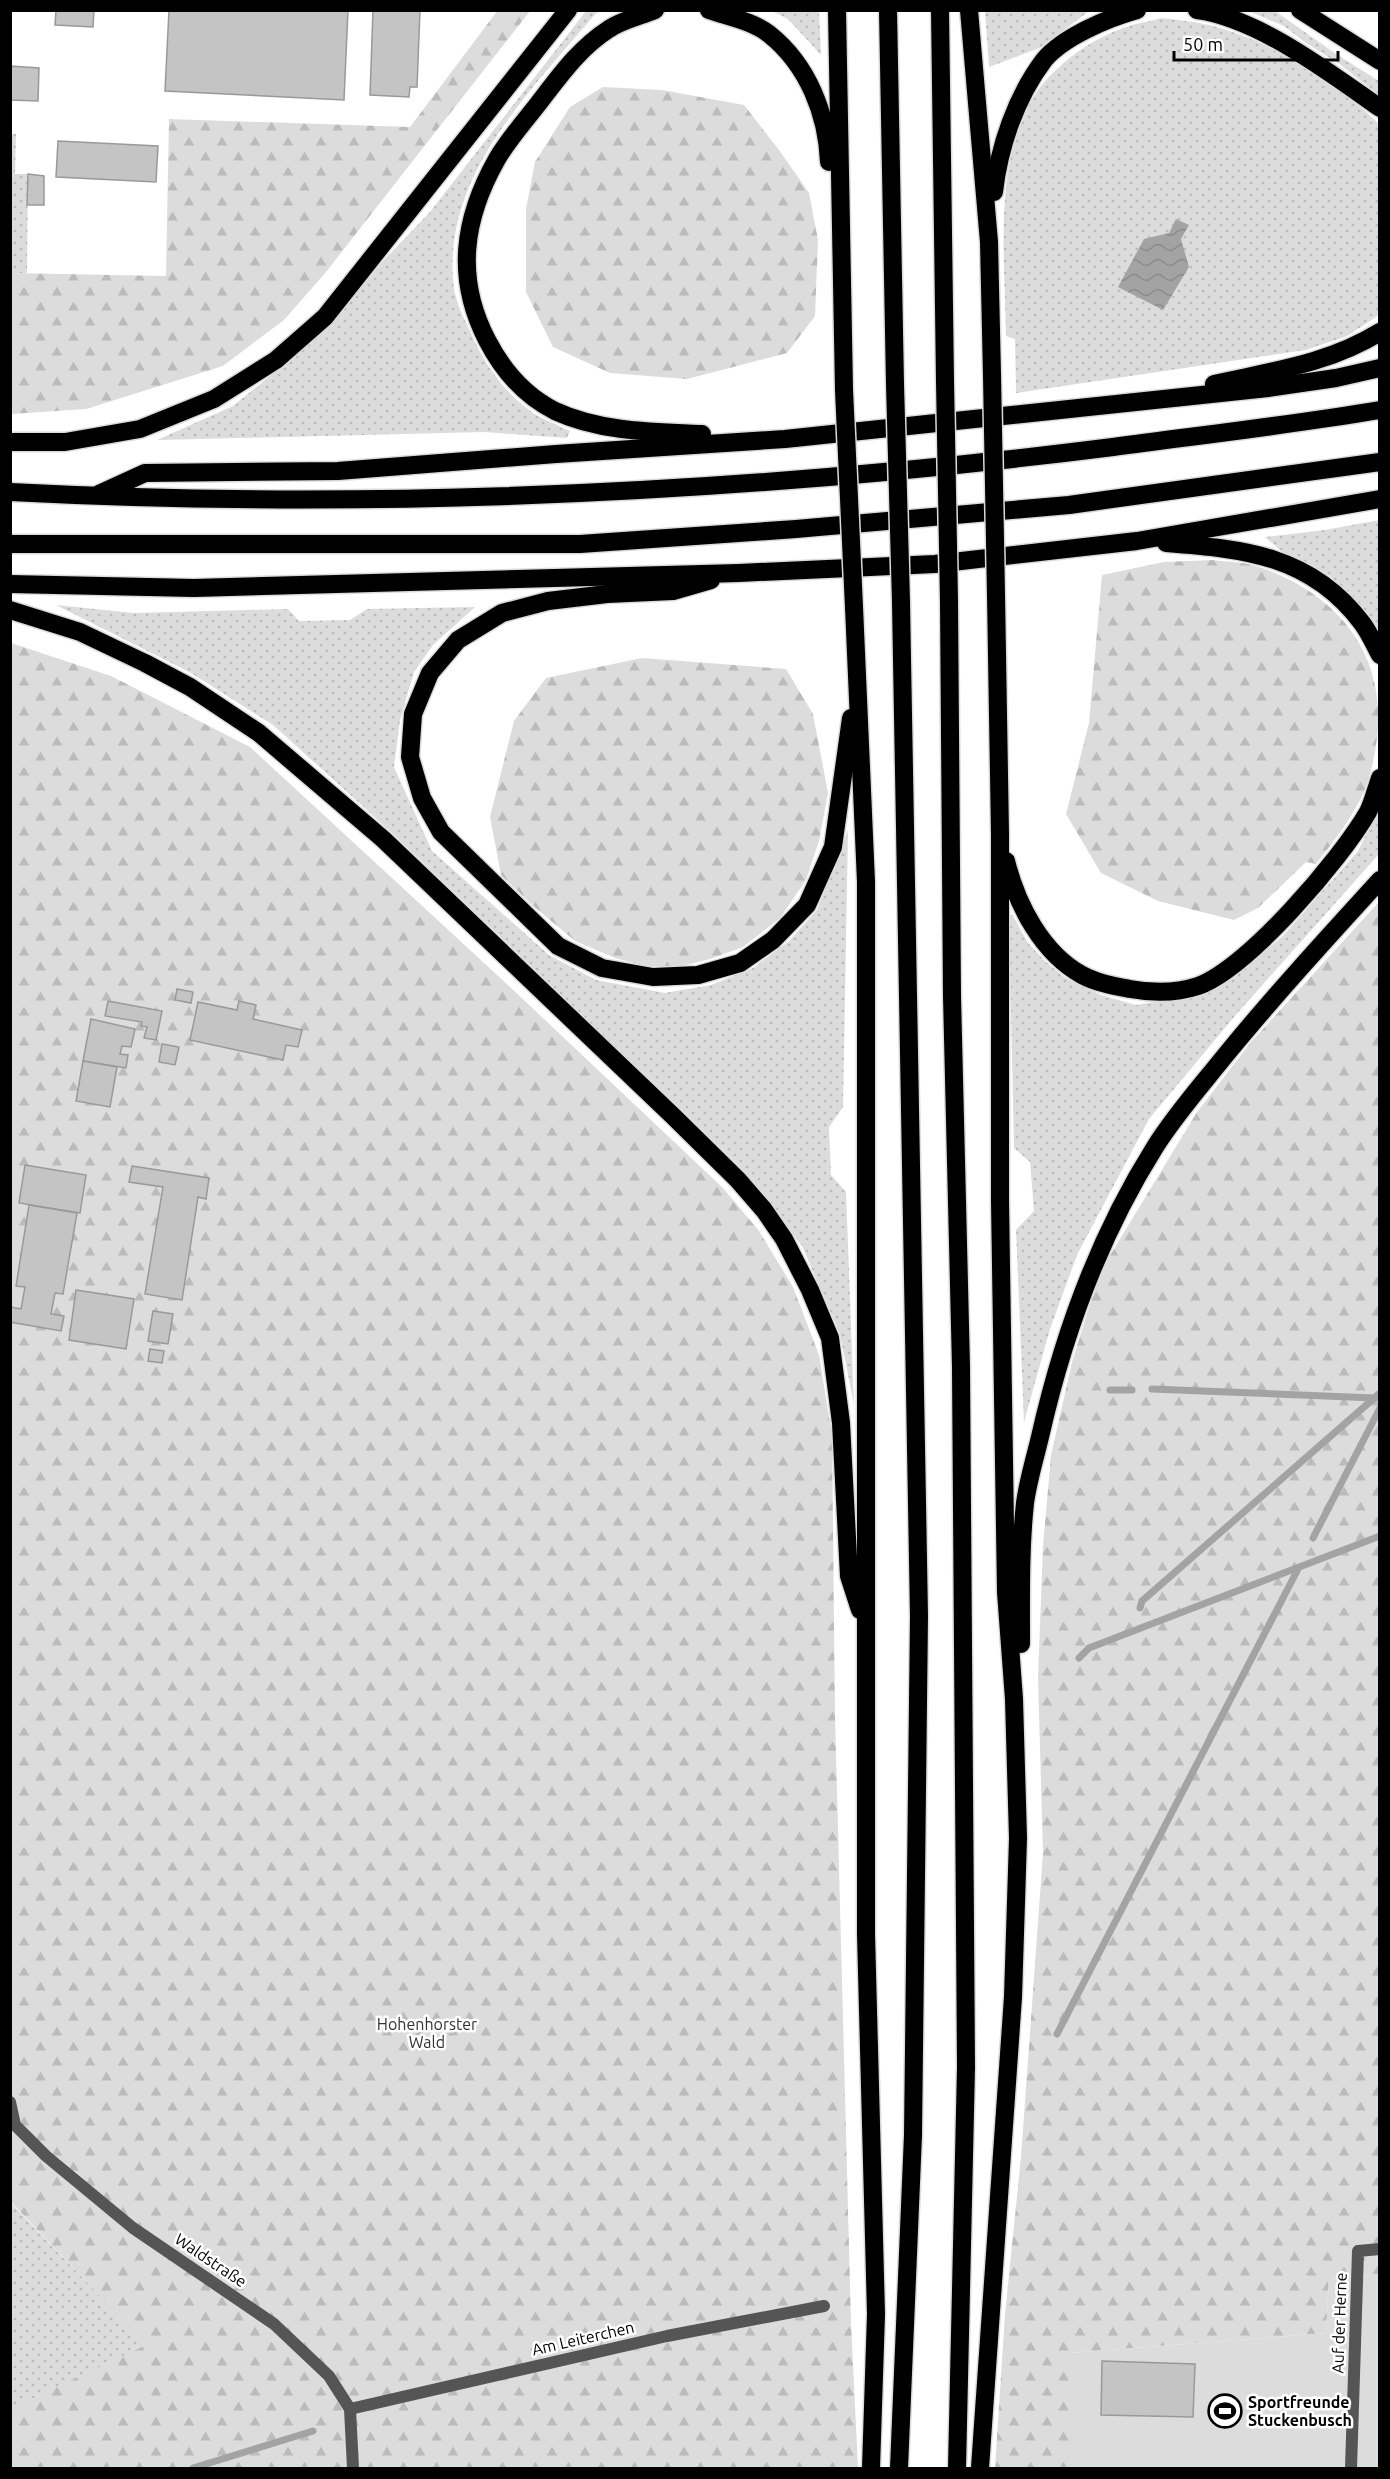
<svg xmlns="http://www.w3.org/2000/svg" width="1390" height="2479" font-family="Ubuntu,sans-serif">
<defs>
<pattern id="grass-dots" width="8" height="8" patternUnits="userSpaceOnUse" patternTransform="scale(1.5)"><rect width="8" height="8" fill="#dcdcdc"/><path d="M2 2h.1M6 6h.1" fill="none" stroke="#bbb" stroke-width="1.8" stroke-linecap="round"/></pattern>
<pattern id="forest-firs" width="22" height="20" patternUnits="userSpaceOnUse" patternTransform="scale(1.5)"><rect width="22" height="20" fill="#dcdcdc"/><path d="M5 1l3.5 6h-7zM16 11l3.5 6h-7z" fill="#bbb"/></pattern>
<pattern id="water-waves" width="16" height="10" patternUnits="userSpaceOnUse" patternTransform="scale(1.5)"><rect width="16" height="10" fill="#a3a3a3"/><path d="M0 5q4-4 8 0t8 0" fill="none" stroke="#8b8b8b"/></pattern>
</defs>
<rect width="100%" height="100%" fill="#fff"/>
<!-- grass -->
<g fill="url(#grass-dots)">
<path d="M586 11H602L596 13C531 91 440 177 454 288 456 303 464 318 470 331 484 364 504 392 533 413 544 420 558 425 570 431L567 438 484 432 157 440 233 406 312 342 385 259 430 212Z"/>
<polygon points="772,11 819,11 821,55 788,19"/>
<polygon points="985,11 985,10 1089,11 1042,47 989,67"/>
<polygon points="1248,11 1275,11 1336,54 1379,81 1379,95 1338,63 1306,43 1284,26"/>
<path d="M1162 18C1176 20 1190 21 1204 24 1263 36 1337 82 1379 124V315L1347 336 1306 350 1016 393 1015 339 1006 336C1005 269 997 195 1017 131 1031 85 1074 47 1118 30 1131 24 1148 22 1162 18Z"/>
<polygon points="11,134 16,134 15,174 28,174 27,273 11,273"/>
<polygon points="1379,520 1379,637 1354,598 1330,576 1285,554 1265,537 1325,530"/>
<polygon points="56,605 134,613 288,609 299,621 350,620 367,609 475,607 433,645 414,672 400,720 394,767 432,851 549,955 596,980 665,993 711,985 753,968 789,941 817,910 848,830 843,1107 829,1127 831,1175 846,1192 854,1405 840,1334 802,1246 738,1165 390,831 273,725 191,673"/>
<polygon points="1379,809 1379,854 1234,1017 1149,1119 1077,1255 1050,1329 1024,1422 1016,1230 1034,1211 1030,1162 1014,1148 1009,919 1012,914 1028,943 1045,961 1064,977 1101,995 1136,1005 1205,994 1236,976 1283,936 1358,851"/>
<polygon points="10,2202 147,2345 11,2409 10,2409"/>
</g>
<!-- forest -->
<g fill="url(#forest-firs)">
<polygon points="498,10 530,11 326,272 284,320 223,366 86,409 11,414 11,273 166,276 169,119 410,127"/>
<polygon points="603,87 662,90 744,105 779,150 809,193 818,240 815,316 787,353 687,379 610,373 553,347 526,292 526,209 535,162 570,107"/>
<path d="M1212 560C1228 562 1247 562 1262 568 1335 594 1383 649 1378 729 1376 750 1372 772 1364 792 1352 818 1334 841 1316 864L1306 862 1258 908 1234 920 1158 901 1101 873 1066 814 1089 723 1102 575 1164 562Z"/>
<polygon points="11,643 111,676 250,747 509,986 723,1188 759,1231 793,1287 819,1355 832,1435 835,1715 851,2324 858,2468 11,2468 10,2409 146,2345 11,2202"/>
<polygon points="642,658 786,669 813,714 828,793 819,841 806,880 780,918 743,947 710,959 678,967 646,966 615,958 575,941 531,904 501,875 490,817 514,721 546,678"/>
<polygon points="1379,902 1379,2274 1329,2279 1326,2333 1070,2353 1070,2468 995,2468 1005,2314 1021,2157 1043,1853 1038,1678 1043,1546 1051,1455 1072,1362 1100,1272 1197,1112 1251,1042"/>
</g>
<!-- pitch -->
<polygon fill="#dcdcdc" points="1379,2274 1379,2468 1070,2468 1070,2353 1326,2333 1329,2279"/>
<!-- water -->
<polygon fill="url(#water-waves)" points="1176,219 1189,225 1181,239 1189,267 1163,310 1118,287 1144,239 1169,233"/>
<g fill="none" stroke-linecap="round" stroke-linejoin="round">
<!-- stream -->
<g stroke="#a3a3a3" stroke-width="7">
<polyline points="1152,1389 1374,1398"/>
<polyline points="1110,1390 1132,1390"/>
<polyline points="1313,1538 1380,1408"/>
<polyline points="1140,1608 1142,1601 1380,1393"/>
<polyline points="1079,1658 1089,1648 1380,1536"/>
<polyline points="1057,2034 1298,1569"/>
<polyline points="193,2468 313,2431"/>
</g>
</g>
<!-- building -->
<g fill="#c4c4c4" stroke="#999" stroke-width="1.5">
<polygon points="56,10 94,10 93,27 55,25"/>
<polygon points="169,10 348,10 344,100 165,91"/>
<polygon points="373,10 420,10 417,87 410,87 409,97 370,95"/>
<polygon points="10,66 39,68 38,101 10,100"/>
<polygon points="58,141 158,146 156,182 56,177"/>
<polygon points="28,174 44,176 44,205 27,205"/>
<polygon points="177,989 193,992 191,1003 175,1000"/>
<polygon points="108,1001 162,1011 156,1040 144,1038 147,1027 141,1026 142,1022 105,1016"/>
<polygon points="239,1001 256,1005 253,1019 302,1030 298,1047 286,1045 283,1060 190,1040 198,1002 237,1010"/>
<polygon points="91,1019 135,1029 131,1047 122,1046 120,1054 128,1055 126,1068 83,1061"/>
<polygon points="162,1044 179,1047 175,1065 159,1062"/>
<polygon points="83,1061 117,1067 110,1107 76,1101"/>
<polygon points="25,1165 86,1175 80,1213 19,1203"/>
<polygon points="132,1166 209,1178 206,1199 198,1197 182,1300 145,1294 163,1187 129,1182"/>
<polygon points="29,1205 77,1213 63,1294 55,1293 51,1314 64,1316 61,1331 10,1322 10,1307 21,1309 25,1287 16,1286"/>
<polygon points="76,1290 134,1299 126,1349 69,1340"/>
<polygon points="153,1311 173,1314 168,1344 148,1341"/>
<polygon points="150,1349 164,1351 162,1363 148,1361"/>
<polygon points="1102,2361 1195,2364 1193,2417 1101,2415"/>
</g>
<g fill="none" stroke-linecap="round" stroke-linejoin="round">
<defs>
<g id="highway">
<path d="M655 10C641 16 622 20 609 29 579 48 559 77 538 104 524 122 508 140 497 159 463 219 455 278 487 340 502 369 525 396 555 411 600 432 654 432 702 434"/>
<path d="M709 10C729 17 752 21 769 34 808 65 827 114 829 162"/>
<polyline points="837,10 844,390"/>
<polyline points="888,10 895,384"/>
<polyline points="940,10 945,381"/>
<polyline points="969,10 989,242 992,375"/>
<path d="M1197 10C1258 18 1330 73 1380 108"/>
<polyline points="1300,10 1380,61"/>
<path d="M994 192C999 147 1016 97 1044 60 1063 37 1108 18 1137 10"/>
<path d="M1214 384C1272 371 1328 364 1380 332"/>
<polyline points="10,442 65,442 140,429 214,399 276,360 325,317 568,10"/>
<path d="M10 492C378 511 748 493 1113 447 1202 435 1291 425 1380 410"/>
<polyline points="99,494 145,473 338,471 556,454 785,439 1268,388 1336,378 1380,368"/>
<path d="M1166 543C1244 549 1311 555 1362 623 1369 632 1374 644 1380 655"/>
<polyline points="10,544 580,544 796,529 1069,505 1380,462"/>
<polyline points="711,580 673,591 607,594 548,601 502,613 458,640 430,673 413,714 410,757 422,798 441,832 558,946 602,968 653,977 698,975 740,963 773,940 807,905 833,847 851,718"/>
<polyline points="10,584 194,588 739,573 935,564 1137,541 1380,499"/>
<polyline points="949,601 952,996 961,1367 966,2067 957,2468"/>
<polyline points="854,607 866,882 866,1934 876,2314 871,2468"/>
<polyline points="10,610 80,632 145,663 190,687 259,733 383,839 673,1116 738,1180 764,1210 784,1239 810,1290 830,1338 841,1423 849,1576 860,1610"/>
<path d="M1006 861C1017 905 1042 953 1082 975 1097 983 1114 986 1130 989 1152 993 1177 993 1198 986 1248 968 1341 859 1368 812 1373 802 1376 789 1380 778"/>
<path d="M1021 1644C1021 1597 1020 1550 1025 1503 1028 1481 1035 1458 1040 1437 1063 1335 1099 1236 1155 1147 1175 1115 1200 1087 1224 1057 1274 996 1327 938 1380 880"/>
<polyline points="899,2468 913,2135 919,1616 901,602"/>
<polyline points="980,2468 1013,1997 1018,1838 1014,1699 1006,1592 1000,1200 1000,834 996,595"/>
</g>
</defs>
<!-- highway casing -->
<use href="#highway" stroke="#dbdbdb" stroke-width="21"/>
<!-- street -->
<g stroke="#555" stroke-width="12">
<polyline points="10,2102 15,2125 46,2156 133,2228 274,2324 329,2376 350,2409 353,2468"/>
<polyline points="350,2409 667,2336 824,2306"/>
<polyline points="1351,2468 1358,2251 1380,2249"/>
</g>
<!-- highway -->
<use href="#highway" stroke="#000" stroke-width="18"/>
<defs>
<g id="highway-bridge">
<polyline points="992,375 996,595"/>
<polyline points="945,381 949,601"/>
<polyline points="895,384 901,602"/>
<polyline points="844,390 854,607"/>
</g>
</defs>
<!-- highway-bridge casing -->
<use href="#highway-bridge" stroke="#dbdbdb" stroke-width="21" stroke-linecap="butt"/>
<!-- highway-bridge -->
<use href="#highway-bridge" stroke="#000" stroke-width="18"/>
</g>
<!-- icons -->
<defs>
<symbol id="stadium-ring" viewBox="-11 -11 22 22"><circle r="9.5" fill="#fff" stroke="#000" stroke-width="1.5"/><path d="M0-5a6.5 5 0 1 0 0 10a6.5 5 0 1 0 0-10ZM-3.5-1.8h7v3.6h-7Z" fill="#000"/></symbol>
</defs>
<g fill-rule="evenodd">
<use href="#stadium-ring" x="1206" y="2392" width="38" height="38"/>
</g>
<g text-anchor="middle" stroke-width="5" stroke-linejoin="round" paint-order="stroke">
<!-- park labels -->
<g font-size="16" fill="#333" stroke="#fff">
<text x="427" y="2030">Hohenhorster<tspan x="427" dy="18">Wald</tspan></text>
</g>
<!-- street labels -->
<g font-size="16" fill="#000" stroke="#fff">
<text transform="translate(211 2260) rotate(34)" y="6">Waldstraße</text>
<text transform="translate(1339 2323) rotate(-88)" y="6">Auf der Herne</text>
<text transform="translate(583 2338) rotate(-13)" y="6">Am Leiterchen</text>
</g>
<!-- poi labels -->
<g font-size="16" font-weight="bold" fill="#000" stroke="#fff" text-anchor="start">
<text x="1248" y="2408">Sportfreunde<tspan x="1248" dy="18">Stuckenbusch</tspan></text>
</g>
</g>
<!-- border -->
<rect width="1390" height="2479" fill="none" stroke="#000000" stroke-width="24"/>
<!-- scale -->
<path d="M1174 51v9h164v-9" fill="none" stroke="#000000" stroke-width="3"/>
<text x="1183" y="51" font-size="18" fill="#000000" stroke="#ffffff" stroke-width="4.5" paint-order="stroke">50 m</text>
</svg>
